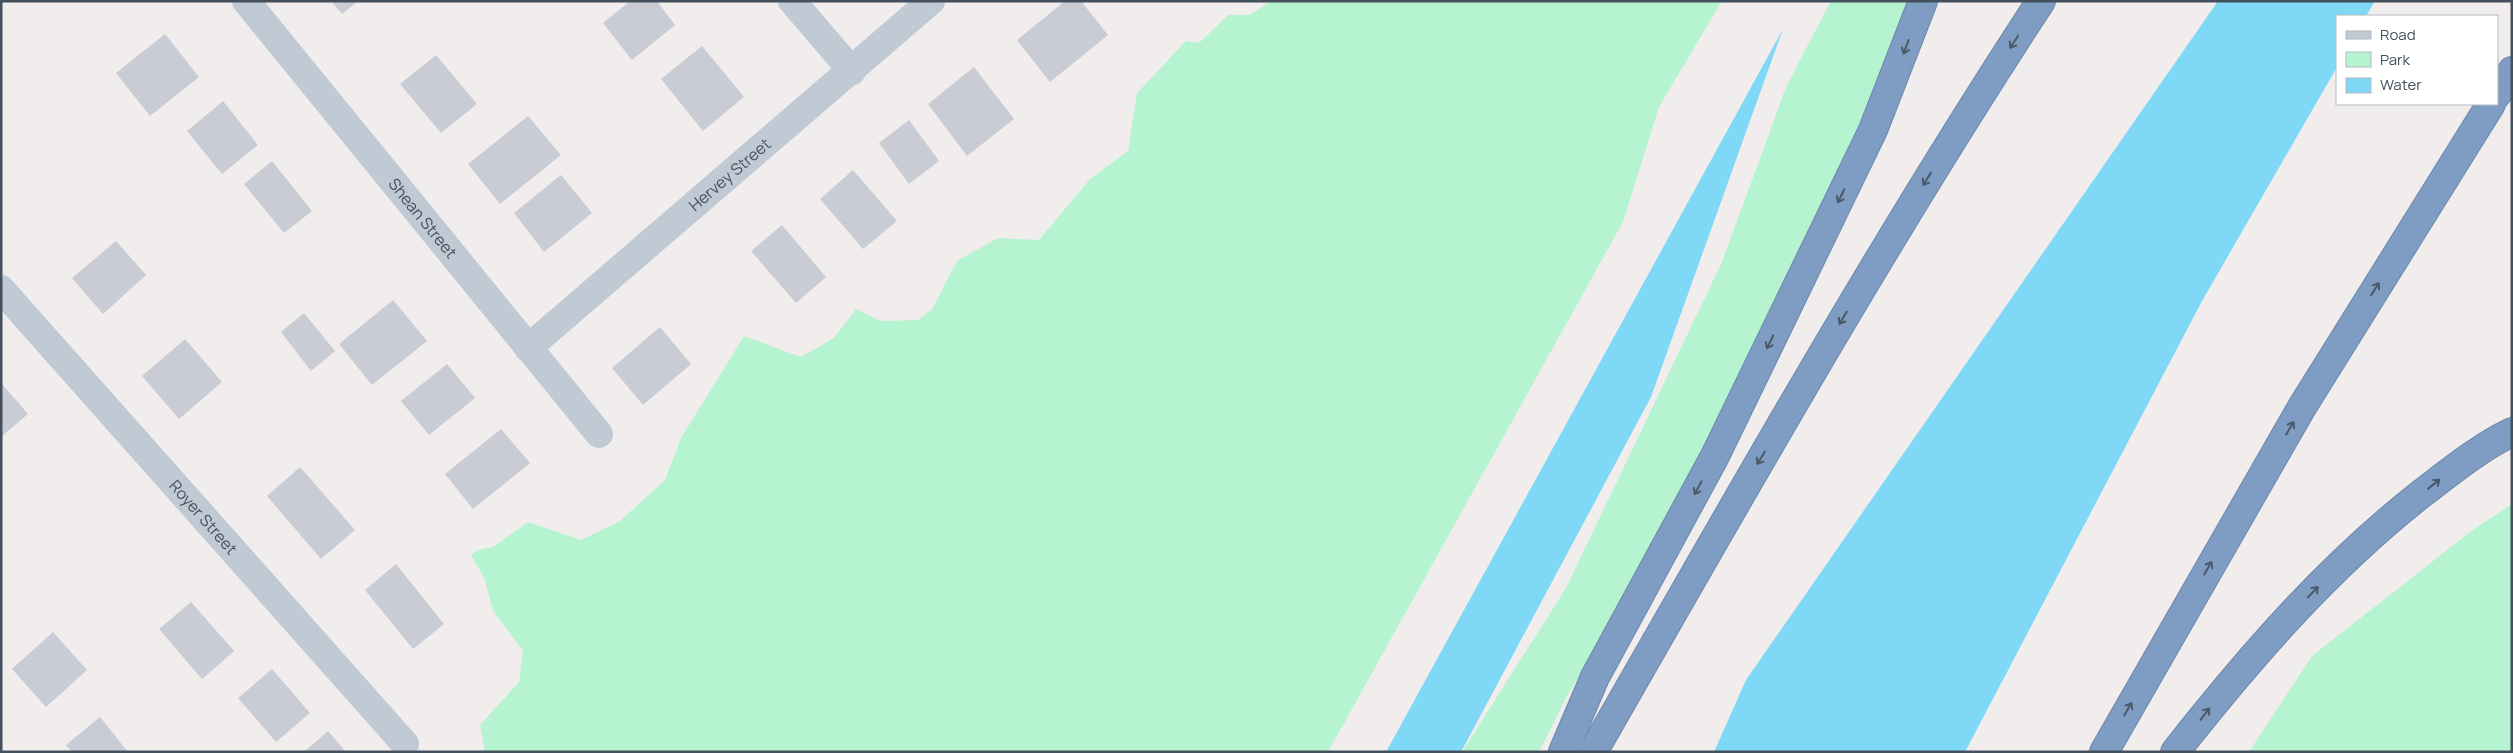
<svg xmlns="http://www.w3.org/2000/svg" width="2513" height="753" font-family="Manrope,sans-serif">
<rect width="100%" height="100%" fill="#f1eded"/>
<!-- green -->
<g fill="#b6f4d1">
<polygon points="1271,1 1722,1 1659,107 1623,222 1328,752 485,752 480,725 519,682 523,651 493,611 484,577 471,555 478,550 493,547 528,522 581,540 620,521 665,480 681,438 744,336 801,357 834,338 856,309 880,321 918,320 932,309 957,261 998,238 1039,240 1090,179 1128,151 1137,93 1186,41 1199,43 1228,15 1249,15"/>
<polygon points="1831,1 1922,1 1698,480 1567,696 1539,752 1462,752 1566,588 1722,262 1786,87"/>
<polygon points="2512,504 2512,752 2249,752 2312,656 2474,529"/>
</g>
<!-- water -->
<g fill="#7ed8f6">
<polygon points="2218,1 2375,1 2366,16 2337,16 2337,67 2202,301 1965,752 1714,752 1746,680"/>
<polygon points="1783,29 1651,397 1461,752 1386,752"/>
</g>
<!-- building -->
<g fill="#c9ccd4">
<polygon points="331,1 358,1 342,14"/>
<polygon points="630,1 657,1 675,25 632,60 603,23"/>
<polygon points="1065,1 1081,1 1108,35 1050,82 1017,40"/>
<polygon points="165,34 199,77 150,116 116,73"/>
<polygon points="702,46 744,97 703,131 661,79"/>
<polygon points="436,55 477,104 441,133 400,84"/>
<polygon points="974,67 1014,119 967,156 928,104"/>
<polygon points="223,101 258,145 222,174 187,131"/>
<polygon points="528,116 561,155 500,204 468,164"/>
<polygon points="909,120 939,161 909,184 879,143"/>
<polygon points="272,161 312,211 284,233 244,184"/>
<polygon points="853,170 897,221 863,249 820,199"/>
<polygon points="561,175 592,213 544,252 514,213"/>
<polygon points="782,225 826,277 796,303 751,251"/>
<polygon points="116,241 146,275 103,314 72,278"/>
<polygon points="393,300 427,341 372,385 339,344"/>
<polygon points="304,313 335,351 311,371 281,332"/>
<polygon points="660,327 691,364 643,405 612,368"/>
<polygon points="185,339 222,382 179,419 142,376"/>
<polygon points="447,364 475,398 429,435 401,401"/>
<polygon points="1,383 28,414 1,437"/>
<polygon points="501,429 530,463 473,509 445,474"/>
<polygon points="300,467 355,530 321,559 267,496"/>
<polygon points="396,564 444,624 413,649 365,590"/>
<polygon points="191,602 234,651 202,679 159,629"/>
<polygon points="53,632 87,670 46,707 12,669"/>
<polygon points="272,669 310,713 276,742 238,698"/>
<polygon points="100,717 128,752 72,752 66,745"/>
<polygon points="328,731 346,752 304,752"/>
</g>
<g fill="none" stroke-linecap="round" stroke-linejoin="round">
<defs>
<g id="motorway">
<polyline points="2497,94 2512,71"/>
<polyline points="1563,752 1595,677 1715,456 1873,130 1923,1"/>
<path d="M1593 752C1738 499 1881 245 2041 1"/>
<polyline points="2104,752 2302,407 2491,104"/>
<path d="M2175 752C2249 658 2327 568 2421 494 2450 472 2479 448 2512 432"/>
</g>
</defs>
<!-- motorway casing -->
<use href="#motorway" stroke="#6b88af" stroke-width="30"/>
<!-- minor -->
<g stroke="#bfcad5" stroke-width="28">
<path id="s1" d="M246 1 599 434"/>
<polyline points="792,1 852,71"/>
<path id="s2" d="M1 289 405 744"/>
<path id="s3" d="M528 348 931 1"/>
</g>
<!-- motorway -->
<use href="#motorway" stroke="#7f9dc3" stroke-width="28"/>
</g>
<!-- one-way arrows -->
<defs><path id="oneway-shaft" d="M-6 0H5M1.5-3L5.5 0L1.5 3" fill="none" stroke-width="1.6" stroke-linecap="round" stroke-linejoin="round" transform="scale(1.25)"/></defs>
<g stroke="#4a5867">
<use href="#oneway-shaft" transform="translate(2014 42) rotate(123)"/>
<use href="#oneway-shaft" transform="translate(1906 47) rotate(111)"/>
<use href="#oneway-shaft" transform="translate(1927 179) rotate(122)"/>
<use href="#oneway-shaft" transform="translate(1841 196) rotate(116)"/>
<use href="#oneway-shaft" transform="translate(2375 289) rotate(-58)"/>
<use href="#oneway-shaft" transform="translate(1843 318) rotate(120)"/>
<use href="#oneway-shaft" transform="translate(1770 342) rotate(116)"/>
<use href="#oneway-shaft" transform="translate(2290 428) rotate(-60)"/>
<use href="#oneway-shaft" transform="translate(1761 458) rotate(121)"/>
<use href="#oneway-shaft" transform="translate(2434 484) rotate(-38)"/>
<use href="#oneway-shaft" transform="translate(1698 488) rotate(118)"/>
<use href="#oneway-shaft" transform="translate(2208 568) rotate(-60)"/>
<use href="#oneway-shaft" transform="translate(2313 592) rotate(-46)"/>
<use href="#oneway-shaft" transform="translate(2128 709) rotate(-60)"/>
<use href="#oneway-shaft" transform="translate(2205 714) rotate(-52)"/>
</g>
<g text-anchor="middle" stroke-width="5" stroke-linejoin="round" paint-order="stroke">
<!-- street labels -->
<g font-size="16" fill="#44505d" stroke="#fff">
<text dy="6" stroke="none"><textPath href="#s3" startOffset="266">Hervey Street</textPath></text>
<text dy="6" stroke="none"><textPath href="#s1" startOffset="280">Shean Street</textPath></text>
<text dy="6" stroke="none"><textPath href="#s2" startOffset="305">Royer Street</textPath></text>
</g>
</g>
<!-- border -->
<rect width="2513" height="753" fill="none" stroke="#44505d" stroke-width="5"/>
<!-- legend -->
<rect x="2336" y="15" width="162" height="90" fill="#ffffff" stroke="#b4b9be"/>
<rect x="2346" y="31" width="25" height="8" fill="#bfcad5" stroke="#b4b9be"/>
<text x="2380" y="40" font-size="15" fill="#44505d">Road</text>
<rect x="2346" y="52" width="25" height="15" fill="#b6f4d1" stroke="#b4b9be"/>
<text x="2380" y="65" font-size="15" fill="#44505d">Park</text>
<rect x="2346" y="78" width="25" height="15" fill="#7ed8f6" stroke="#b4b9be"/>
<text x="2380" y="90" font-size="15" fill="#44505d">Water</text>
</svg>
